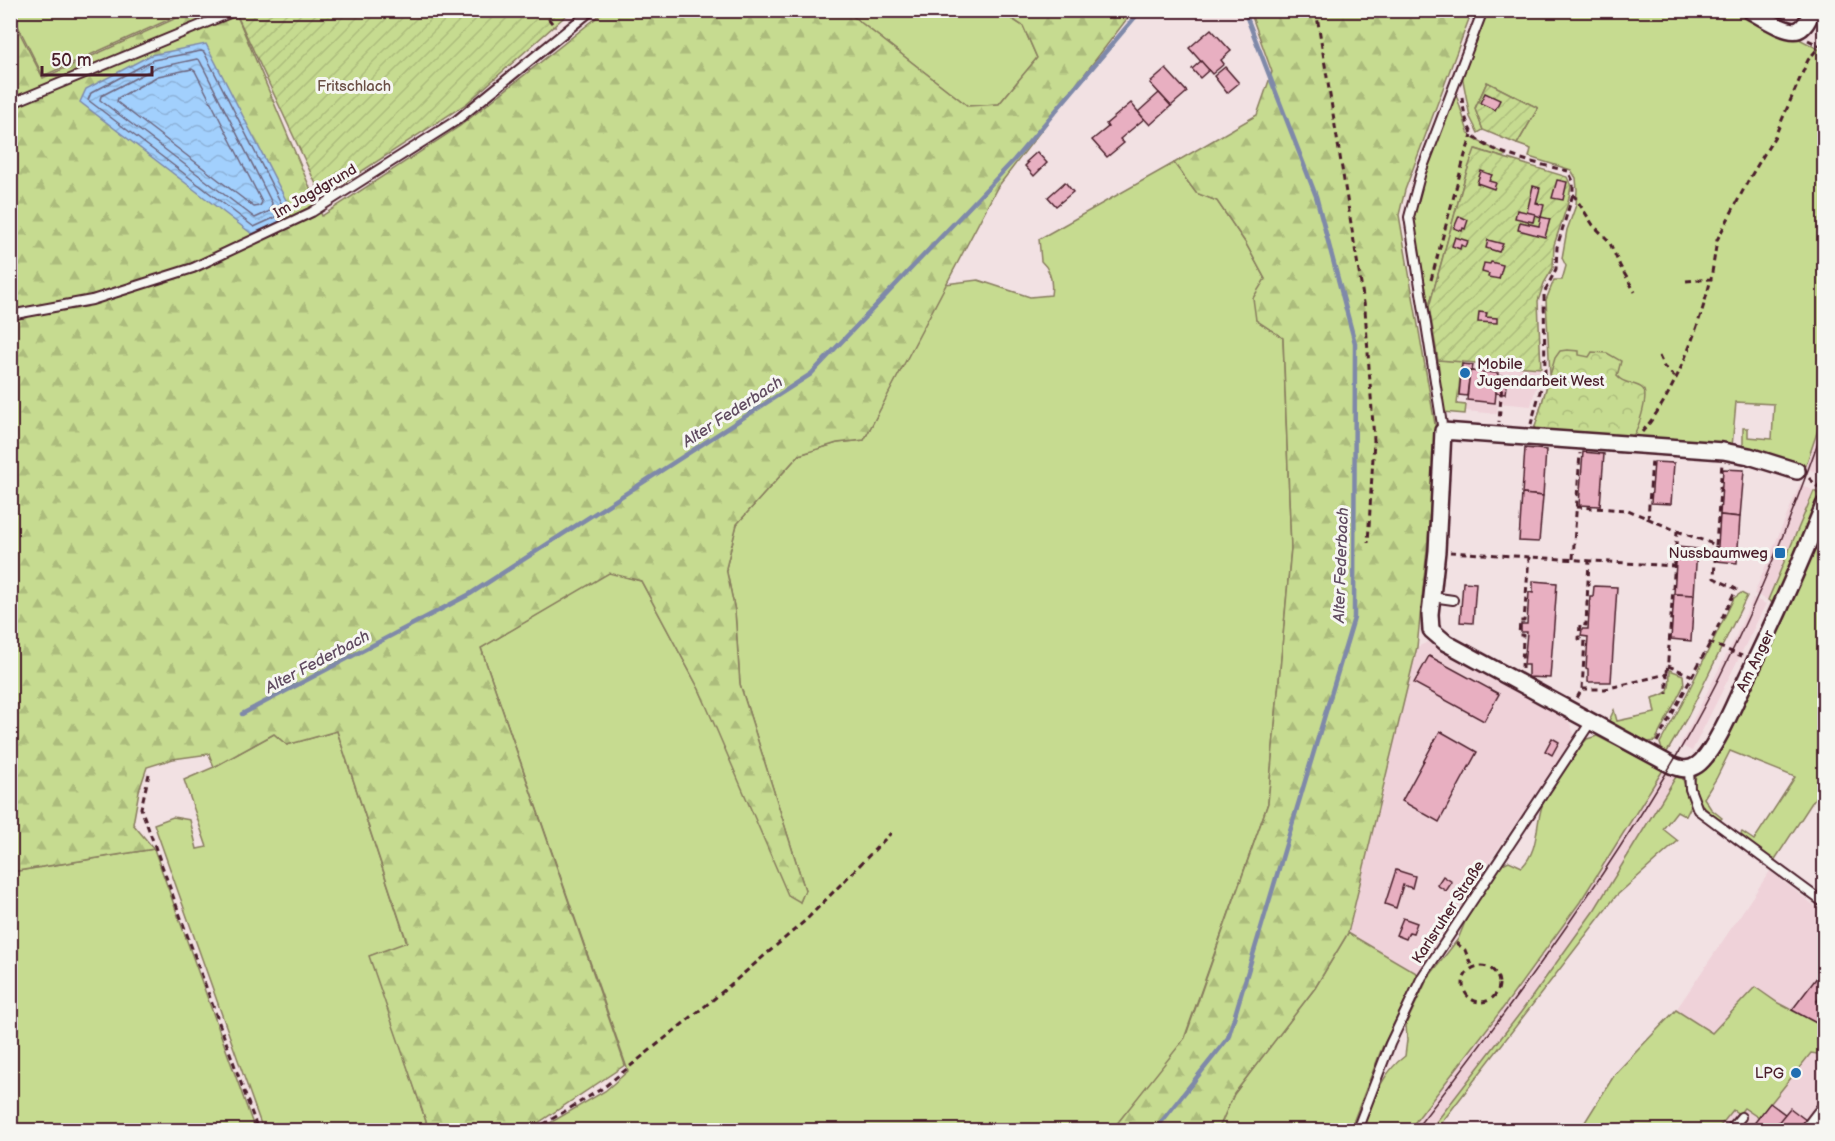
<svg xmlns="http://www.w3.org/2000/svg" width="1835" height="1141" font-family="'Balsamiq Sans',sans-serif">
<defs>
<pattern id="forest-firs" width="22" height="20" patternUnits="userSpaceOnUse" patternTransform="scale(1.5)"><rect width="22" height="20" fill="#c6db90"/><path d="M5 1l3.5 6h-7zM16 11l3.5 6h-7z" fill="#acbc7c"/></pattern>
<pattern id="park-crowns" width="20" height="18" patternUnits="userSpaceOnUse" patternTransform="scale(1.5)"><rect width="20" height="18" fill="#c6db90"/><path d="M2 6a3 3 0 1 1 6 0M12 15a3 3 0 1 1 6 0" fill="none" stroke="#acbc7c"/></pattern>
<pattern id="garden-furrows" width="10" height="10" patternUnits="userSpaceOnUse" patternTransform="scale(1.5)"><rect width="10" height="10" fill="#c6db90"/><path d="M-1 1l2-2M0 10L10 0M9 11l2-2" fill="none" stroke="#acbc7c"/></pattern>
<pattern id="water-waves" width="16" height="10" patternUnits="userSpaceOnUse" patternTransform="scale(1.5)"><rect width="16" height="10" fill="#a2d0fd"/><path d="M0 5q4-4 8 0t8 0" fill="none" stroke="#8db2d9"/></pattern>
</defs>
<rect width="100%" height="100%" fill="#f2e1e3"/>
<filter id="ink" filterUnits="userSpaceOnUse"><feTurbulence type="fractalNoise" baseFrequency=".0167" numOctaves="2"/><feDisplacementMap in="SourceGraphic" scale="12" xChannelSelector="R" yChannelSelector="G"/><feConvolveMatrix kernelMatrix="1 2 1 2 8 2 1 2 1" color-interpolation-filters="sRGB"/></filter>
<g filter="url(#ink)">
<!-- built -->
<g fill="#efd2d9">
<polygon points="1470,362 1541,368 1531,406 1498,403 1497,414 1466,411"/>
<polygon points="1824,412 1824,465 1821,474 1805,468"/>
<polygon points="1800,484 1814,491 1768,600 1754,594"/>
<polygon points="1753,598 1766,604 1692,751 1680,745 1734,640"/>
<polygon points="1428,642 1567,717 1575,736 1445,927 1418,974 1348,933 1417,647"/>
<polygon points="1663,770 1677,775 1595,909 1521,1012 1430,1130 1409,1130 1506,1004 1580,902"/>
<polygon points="1770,871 1824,913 1824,1130 1700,1130 1792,1010 1778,1003 1712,1033 1676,1010"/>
</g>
<!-- grass -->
<g fill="#c6db90" stroke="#887d5e" stroke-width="1.5">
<polygon points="20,10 188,10 188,11 43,76 12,14"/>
<polygon points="846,11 1000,11 1023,26 1037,58 999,104 968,106"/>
<polygon points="1486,11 1733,11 1781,34 1786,32 1824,52 1824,412 1805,468 1743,447 1743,428 1748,428 1748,437 1772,439 1774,404 1736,402 1732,447 1631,438 1535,427 1550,375 1546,300 1554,280 1562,280 1566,266 1562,258 1567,230 1576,205 1577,190 1576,178 1571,170 1529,157 1531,149 1517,144 1538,108 1487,82 1475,108 1483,130 1478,133 1470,117 1462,75"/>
<polygon points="1455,91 1468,132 1474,139 1505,155 1504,158 1476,149 1465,177 1429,307 1413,219 1425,172"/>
<path d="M1174 163 1196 193 1217 201 1245 242 1265 279 1256 320 1283 338 1291 548 1268 803 1185 1036 1187 1038 1112 1130H538L605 1091 628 1071 481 648 609 572 641 581 699 689 800 902 805 890 740 684 735 611 726 568 737 524 799 455 837 443 864 440 945 284 978 280 1030 297 1051 295C1053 282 1051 270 1041 261L1039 239Z"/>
<polygon points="1438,360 1462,361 1457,404 1466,405 1465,414 1443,412"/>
<polygon points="1814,491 1819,494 1820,501 1756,649 1752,647 1773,603 1768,600"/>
<path d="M1824 522V784L1774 861 1740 835 1742 832 1754 840 1795 777 1730 751 1716 779 1704 798 1711 809 1722 818 1720 820C1707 811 1691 798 1695 780 1696 772 1704 767 1709 762 1716 753 1722 741 1728 731 1764 663 1796 593 1824 522Z"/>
<polygon points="1741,593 1747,596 1688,716 1667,752 1662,750 1660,743 1682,704 1734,598"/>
<path d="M1670 670 1683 675 1684 685 1655 741 1648 742 1608 723 1614 710 1617 721 1655 713 1652 698C1673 693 1669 689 1670 670Z"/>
<polygon points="337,731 407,943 370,956 429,1130 263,1130 154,824 173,817 190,820 197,849 207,847 184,780 214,767 274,734 287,745"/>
<path d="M1597 736 1663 770 1580 902 1506 1004 1409 1130H1362C1373 1103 1380 1074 1405 1056L1407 1040 1406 1024 1428 978 1458 939 1468 915 1493 873 1500 865 1509 861 1522 867C1539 849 1535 828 1542 806 1546 793 1571 761 1580 747L1587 739Z"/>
<polygon points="1677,775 1682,777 1692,804 1686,816 1677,811 1663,829 1678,841 1616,896 1436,1130 1430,1130 1521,1012 1595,909"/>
<polygon points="154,849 255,1130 11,1130 11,872"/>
<polygon points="1348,933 1418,974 1382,1048 1350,1130 1218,1130 1234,1094 1315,988"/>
<polygon points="1755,987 1778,1003 1824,1027 1824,1055 1811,1053 1759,1118 1744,1108 1739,1114 1733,1110 1717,1130 1580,1130 1615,1074 1676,1010 1712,1033"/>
</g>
<!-- forest -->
<g fill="url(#forest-firs)" stroke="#887d5e" stroke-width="1.5">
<polygon points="192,11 235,11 322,216 460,126 605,11 846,11 968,106 999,104 1037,58 1023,26 1000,11 1133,11 997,188 864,440 837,443 799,455 737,524 726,568 735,611 740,684 805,890 800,902 788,895 699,689 641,581 609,573 481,648 625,1065 538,1123 519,1130 429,1130 369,956 407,942 337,731 287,745 274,734 214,767 209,754 173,759 147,767 139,791 133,824 154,849 11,872 10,14 43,78"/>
<polygon points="1250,11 1472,11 1405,190 1399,215 1436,430 1428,540 1417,647 1348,933 1315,988 1234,1094 1218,1130 1112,1130 1185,1038 1268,803 1291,548 1283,338 1256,320 1253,298 1265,279 1245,242 1217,201 1196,193 1174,163 1257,115 1272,72"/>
</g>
<!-- park -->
<path fill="url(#park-crowns)" stroke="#887d5e" stroke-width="1.5" d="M1567 350 1579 351V355L1589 357 1592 352 1607 353 1621 361 1617 376C1624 385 1636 382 1643 389 1649 396 1638 432 1631 438L1537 430 1535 427 1555 358 1560 351Z"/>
<!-- garden -->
<g fill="url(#garden-furrows)" stroke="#887d5e" stroke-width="1.5">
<polygon points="235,11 571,11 466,104 322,197"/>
<polygon points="1487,82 1538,108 1517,144 1483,130 1475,109"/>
<polygon points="1475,149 1567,177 1571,186 1568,203 1554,245 1553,268 1544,283 1538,301 1541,368 1438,360 1429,307 1465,177"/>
</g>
<!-- water -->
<polygon fill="url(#water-waves)" stroke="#7f89a9" stroke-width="1.5" points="206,44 288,204 281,221 252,234 80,102 86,89 151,55"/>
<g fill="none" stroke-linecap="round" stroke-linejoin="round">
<!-- shore -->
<g stroke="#6d667f" stroke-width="1.5">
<polygon points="201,51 204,52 281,203 276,217 254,227 88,100 91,93 153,60"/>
<polygon points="197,59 200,61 272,203 270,211 255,218 100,100 101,96 155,68"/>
<polygon points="192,69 195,71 262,202 260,206 254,207 117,102 118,98 158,76"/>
</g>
<!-- stream -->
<g stroke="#7f89a9" stroke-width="4.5">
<polyline points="242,714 470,594 811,374 1014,160 1141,10"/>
<polyline points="1155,1130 1228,1038 1354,618 1355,343 1316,196 1244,10"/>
</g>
</g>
<!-- building -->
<g fill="#e8afc1" stroke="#4a1f2b" stroke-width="1.5">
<polygon points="1211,29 1231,51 1221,60 1224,64 1212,74 1189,48"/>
<polygon points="1201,61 1209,70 1200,78 1192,69"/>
<polygon points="1225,67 1239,83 1227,93 1214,76"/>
<polygon points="1166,69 1187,92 1171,106 1150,83"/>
<polygon points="1159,93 1171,106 1150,125 1138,112"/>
<polygon points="1485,93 1500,100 1495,110 1480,103"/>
<polygon points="1131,103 1144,119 1120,139 1124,143 1107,157 1092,140 1108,127 1106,124"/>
<polygon points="1037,152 1047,163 1034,176 1025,166 1028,163 1026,162"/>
<polygon points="1481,171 1492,175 1489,181 1496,183 1494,189 1477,183"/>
<polygon points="1557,180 1567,182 1563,200 1552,198"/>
<polygon points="1065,182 1073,192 1056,206 1048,197"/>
<polygon points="1533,186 1540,188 1536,203 1544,205 1541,217 1527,212"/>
<polygon points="1517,210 1535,214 1533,222 1515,218"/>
<polygon points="1459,216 1468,220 1465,229 1463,228 1462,231 1454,228"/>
<polygon points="1541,217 1550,219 1545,237 1518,230 1520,222 1539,226"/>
<polygon points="1455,237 1468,241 1466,247 1461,245 1460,249 1452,246"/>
<polygon points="1488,240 1503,244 1499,252 1486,248"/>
<polygon points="1491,262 1503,265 1499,279 1488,277 1489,274 1482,272 1484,263 1490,264"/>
<polygon points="1479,312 1487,313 1486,317 1497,318 1497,323 1478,322"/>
<polygon points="1462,364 1473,365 1472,371 1470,371 1467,396 1459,395"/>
<polygon points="1470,371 1498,373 1495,403 1467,400"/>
<polygon points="1498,376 1507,377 1505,394 1496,393"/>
<polygon points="1525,448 1546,450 1543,496 1522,494"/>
<polygon points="1583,452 1604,454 1600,506 1579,505"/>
<polygon points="1654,462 1674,463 1671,504 1651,503"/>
<polygon points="1723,469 1744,470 1740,517 1720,515"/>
<polygon points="1522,494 1543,496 1539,542 1519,541"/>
<polygon points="1720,515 1740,517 1737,563 1717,561"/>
<polygon points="1677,547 1697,549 1694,595 1674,594"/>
<polygon points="1533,581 1557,583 1550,678 1528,677 1528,665 1524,665 1527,632 1521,632 1521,624 1527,624 1529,592 1533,593"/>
<polygon points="1463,582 1476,583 1473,623 1460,622"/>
<polygon points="1594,586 1617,587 1611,682 1588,682 1588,669 1586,668 1588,637 1581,636 1582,629 1588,629 1590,597 1593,597"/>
<polygon points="1674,594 1694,595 1691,641 1671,639"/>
<polygon points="1429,656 1499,694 1484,721 1414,683"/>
<polygon points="1440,731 1477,752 1439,822 1402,801"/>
<polygon points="1552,738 1559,742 1552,755 1545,751"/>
<polygon points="1396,870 1415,876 1412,888 1403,885 1396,908 1385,904"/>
<polygon points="1443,876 1452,882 1446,891 1437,885"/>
<polygon points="1403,918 1417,923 1413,933 1409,932 1406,939 1396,935"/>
<polygon points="1818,976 1824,982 1824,992 1817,1001 1824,1007 1824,1027 1792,1010"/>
<polygon points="1770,1103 1786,1115 1774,1130 1749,1130"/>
<polygon points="1790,1108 1819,1130 1772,1130"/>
</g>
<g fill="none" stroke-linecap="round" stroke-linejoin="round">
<defs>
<g id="lane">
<polyline points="10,104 237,10"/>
<polyline points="10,315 92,300 193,268 312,212 457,120 592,10"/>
<polyline points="1443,431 1409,217 1421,172 1483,10"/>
<polyline points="1432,597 1453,600"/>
<polyline points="1689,769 1690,789 1698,810 1824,903"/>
<polyline points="1357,1130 1390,1044 1422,977 1590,723"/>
<polyline points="1730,1130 1741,1117"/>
<polyline points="1804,1130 1824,1104"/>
</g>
<g id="street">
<path d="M1749 10C1760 16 1787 34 1798 30 1806 27 1809 17 1813 10"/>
<path d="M1797 471 1749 456 1723 451 1443 431 1437 551 1430 614 1431 630 1446 643 1671 765C1680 769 1688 771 1697 765 1712 755 1731 712 1739 694 1770 632 1798 569 1824 505"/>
</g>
</defs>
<!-- lane casing -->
<use href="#lane" stroke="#4a1f2b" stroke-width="12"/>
<!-- street casing -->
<use href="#street" stroke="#4a1f2b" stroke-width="20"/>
<!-- path -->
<g stroke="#4a1f2b" stroke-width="3" stroke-dasharray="6 4.5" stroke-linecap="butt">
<polyline points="542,10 555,27"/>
<polyline points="1316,10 1365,309 1374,440 1368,543"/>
<polyline points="1808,40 1824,48"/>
<path d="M1462 97C1463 108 1466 123 1472 133 1482 152 1547 166 1568 171L1573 181V194L1557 247 1556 269 1544 293 1545 374 1531 424"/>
<polyline points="1573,194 1593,225 1609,241 1620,266 1635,292"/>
<polyline points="1431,280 1465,155 1472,135"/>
<polyline points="1686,281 1711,279 1717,240 1748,181 1775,136 1808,60 1820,46"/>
<polyline points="1659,356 1664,367 1675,377"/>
<polyline points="1497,384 1502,384 1499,422"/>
<path d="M1642 432C1676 393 1698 329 1711 279"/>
<polyline points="1809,478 1818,487 1821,480 1824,482"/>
<polyline points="1576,507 1628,510 1677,531 1667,674"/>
<polyline points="1648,520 1652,459"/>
<polyline points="1677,531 1716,545 1714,578 1736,589 1710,643 1742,656"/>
<polyline points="1716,545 1722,463"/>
<polyline points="1450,552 1674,566"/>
<polyline points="1573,559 1580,453"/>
<polyline points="1668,666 1693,676"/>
<polyline points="1522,669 1523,635 1519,635 1520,621 1524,621 1529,557"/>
<polyline points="1582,689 1605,689 1667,674 1667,694"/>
<polyline points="1577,698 1582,689 1585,640 1579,639 1580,624 1586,625 1589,560"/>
<polyline points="1657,742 1710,643"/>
<polyline points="149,774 141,808 258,1130"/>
<polyline points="1456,943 1465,950 1472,968"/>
<circle cx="1481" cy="984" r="18"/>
<polyline points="534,1130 603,1088 715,998 806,920 891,833"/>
</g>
<!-- lane -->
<use href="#lane" stroke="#f6f6f2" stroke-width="8"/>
<!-- street -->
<use href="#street" stroke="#f6f6f2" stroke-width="15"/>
<!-- tram -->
<path stroke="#4a1f2b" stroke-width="1.5" d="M1415 1130C1509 1010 1599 887 1677 755 1738 651 1785 538 1824 425"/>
</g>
</g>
<!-- markers -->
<g fill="#1f6fb2" stroke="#f6f6f2" stroke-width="2">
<circle cx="1465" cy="373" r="6"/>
<rect x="1774" y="547" width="12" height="12" rx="3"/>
<circle cx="1796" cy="1073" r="6"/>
</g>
<g text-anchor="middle" stroke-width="6" stroke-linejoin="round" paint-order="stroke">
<!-- park labels -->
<g font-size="15" fill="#694e44" stroke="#f6f6f2">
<text x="354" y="91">Fritschlach</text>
</g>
<!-- street labels -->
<g font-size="15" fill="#4a1f2b" stroke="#f6f6f2">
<text transform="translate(315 191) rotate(-30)" y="5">Im Jagdgrund</text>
<text transform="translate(1755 661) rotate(-64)" y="5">Am Anger</text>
<text transform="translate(1448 912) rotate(-57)" y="5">Karlsruher Straße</text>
</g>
<!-- poi labels -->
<g font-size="15" fill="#4a1f2b" stroke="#f6f6f2" text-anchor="end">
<text x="1477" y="369" text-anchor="start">Mobile<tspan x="1477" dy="17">Jugendarbeit West</tspan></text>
<text x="1768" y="558">Nussbaumweg</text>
<text x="1784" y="1078">LPG</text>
</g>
<!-- water labels -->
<g font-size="16" font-style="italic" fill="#604b60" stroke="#f6f6f2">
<text transform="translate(732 411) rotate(-33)" y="6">Alter Federbach</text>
<text transform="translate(1340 565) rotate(-88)" y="6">Alter Federbach</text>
<text transform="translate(317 661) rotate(-28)" y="6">Alter Federbach</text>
</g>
</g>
<!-- margin -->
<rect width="1835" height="1141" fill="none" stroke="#f6f6f2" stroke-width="36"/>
<rect x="18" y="18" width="1799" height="1105" fill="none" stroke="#4a1f2b" stroke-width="2" filter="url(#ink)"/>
<!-- scale -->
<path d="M42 66v9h110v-9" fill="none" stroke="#4a1f2b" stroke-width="3"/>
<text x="51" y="66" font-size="18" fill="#4a1f2b" stroke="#f6f6f2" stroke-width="4.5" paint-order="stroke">50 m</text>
</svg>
